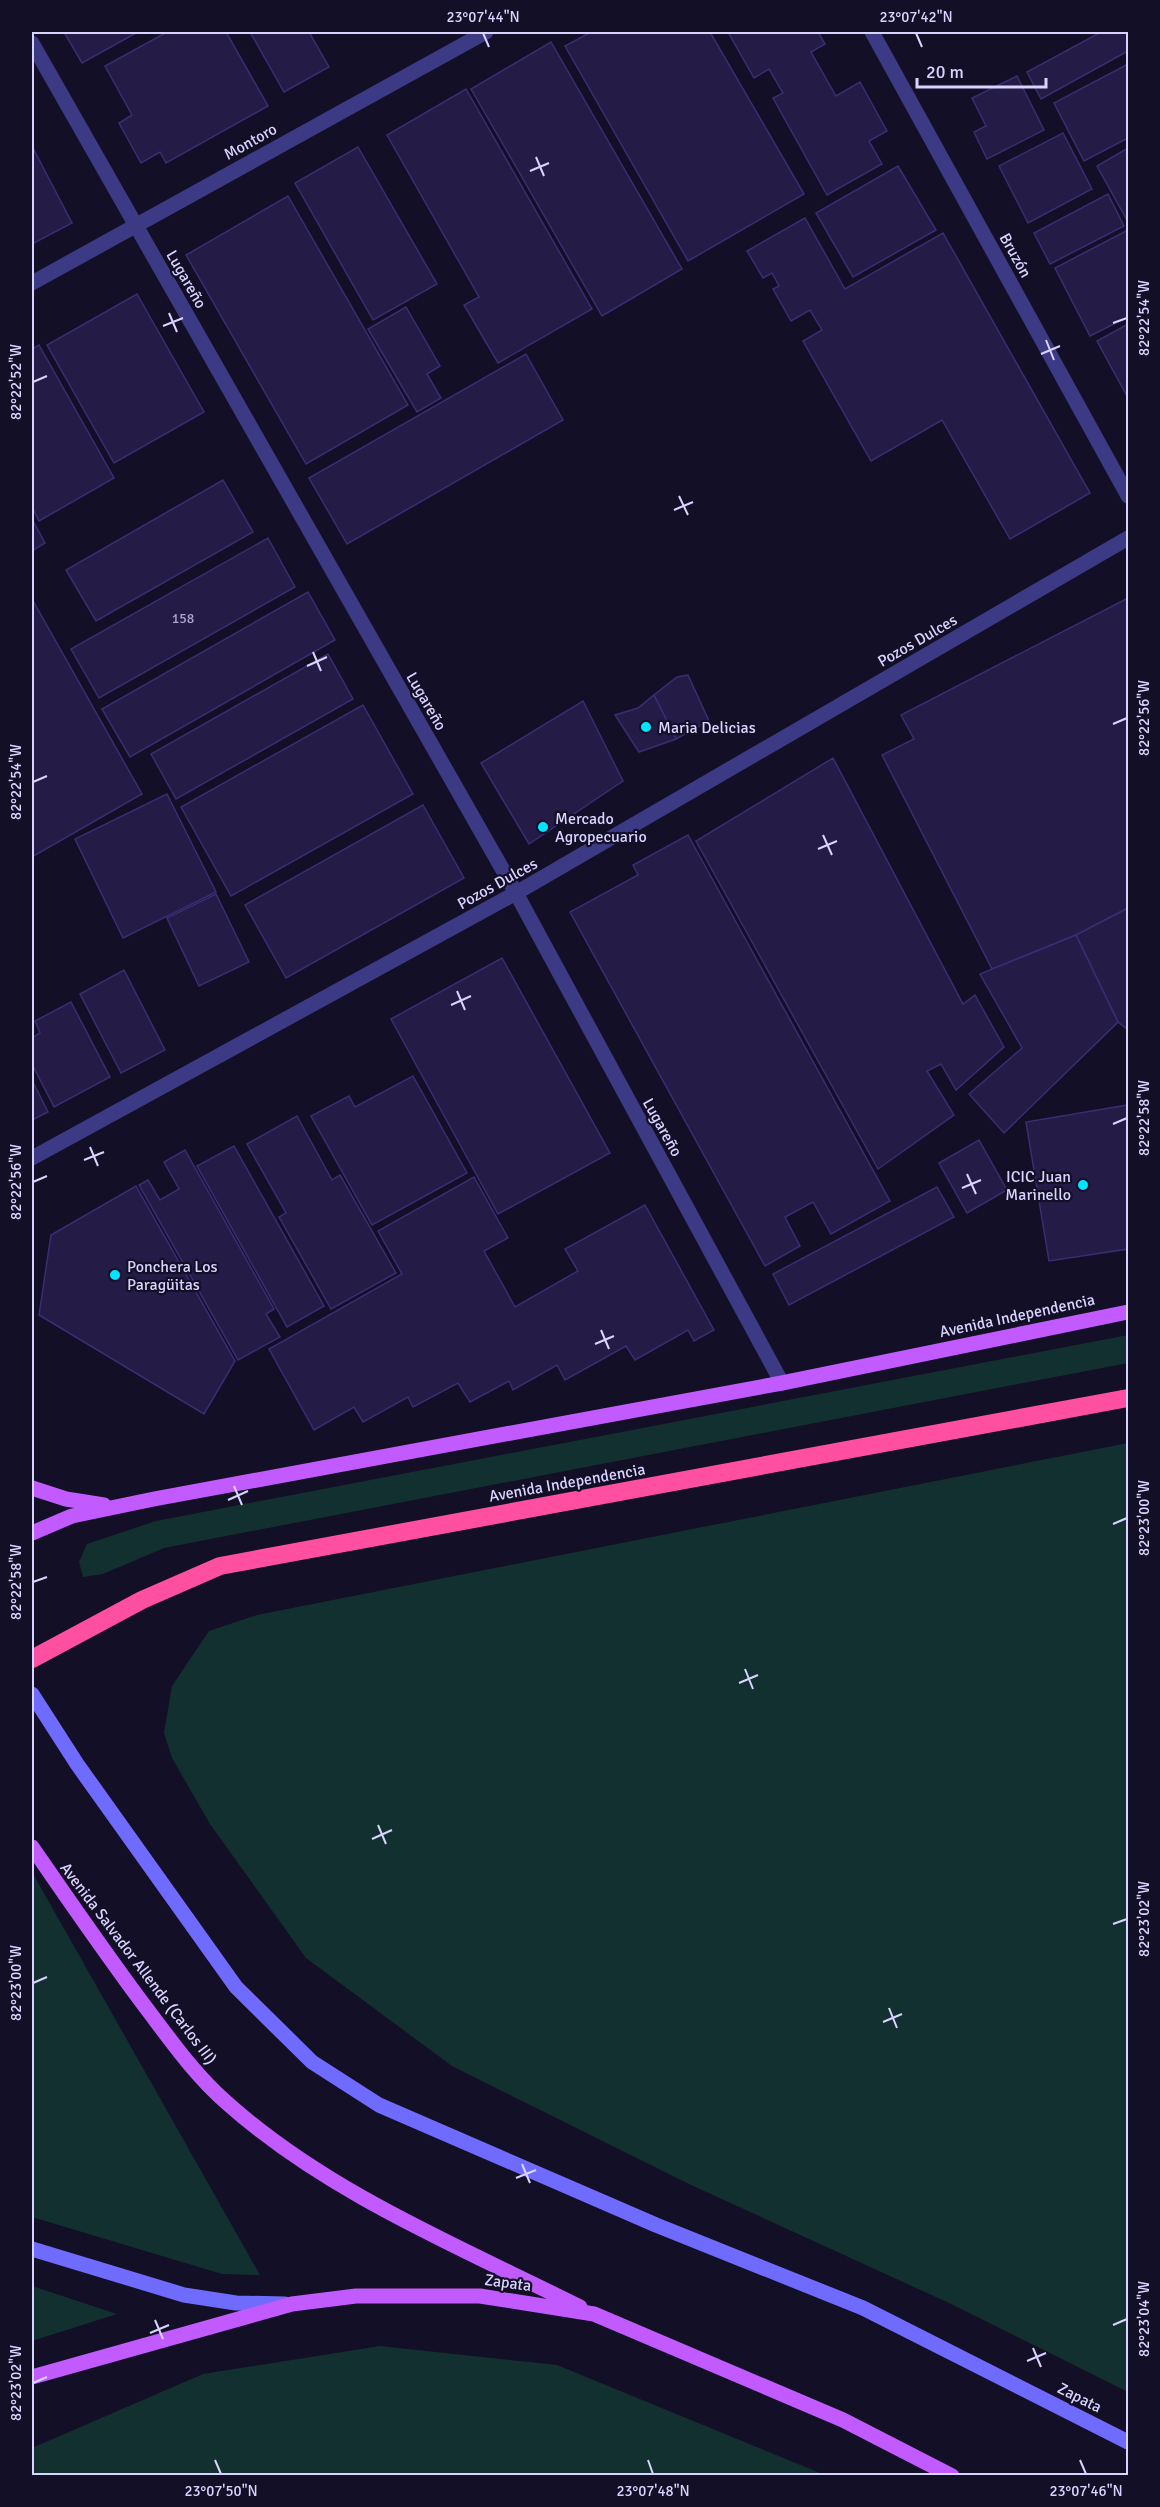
<svg xmlns="http://www.w3.org/2000/svg" width="1160" height="2507" font-family="Signika,sans-serif">
<rect width="100%" height="100%" fill="#130f26"/>
<!-- green -->
<g fill="#12302f">
<polygon points="1128,1335 1128,1363 164,1548 103,1574 83,1577 79,1562 87,1544 156,1521"/>
<polygon points="1128,1443 1128,2392 949,2303 689,2184 452,2066 306,1958 210,1824 172,1758 164,1733 172,1686 209,1631 257,1615"/>
<polygon points="32,1872 260,2275 222,2274 32,2217"/>
<polygon points="32,2286 117,2314 32,2341"/>
<polygon points="380,2346 557,2365 825,2475 32,2475 32,2448 203,2374"/>
</g>
<!-- building -->
<g fill="#241b47" stroke="#3b2d73" stroke-width="1.5">
<polygon points="64,32 138,32 82,63"/>
<polygon points="167,32 226,32 268,106 166,163 160,152 141,163 119,123 132,115 105,66"/>
<polygon points="250,32 309,32 329,67 284,92"/>
<polygon points="591,32 710,32 804,194 688,261 565,46"/>
<polygon points="728,32 818,32 825,44 811,52 836,96 860,82 887,131 869,141 882,164 827,195 773,98 783,93 769,69 754,78"/>
<polygon points="1101,32 1128,32 1128,51 1041,99 1027,72"/>
<polygon points="551,42 682,269 602,316 471,89"/>
<polygon points="1128,64 1128,138 1084,161 1054,103"/>
<polygon points="1017,76 1044,130 987,159 974,132 986,126 972,98"/>
<polygon points="466,89 592,309 498,363 464,305 479,297 387,135"/>
<polygon points="1063,133 1092,189 1028,223 999,166"/>
<polygon points="32,146 72,223 32,244"/>
<polygon points="358,147 437,284 373,320 295,183"/>
<polygon points="1128,148 1128,222 1097,166"/>
<polygon points="898,166 936,230 853,277 816,213"/>
<polygon points="1108,194 1124,226 1050,264 1034,233"/>
<polygon points="288,196 408,405 306,464 186,255"/>
<polygon points="805,218 845,289 943,233 1090,493 1010,539 942,420 871,461 803,341 822,330 810,310 791,321 773,289 779,286 772,273 763,278 747,251"/>
<polygon points="1128,230 1128,317 1090,336 1055,268"/>
<polygon points="137,294 204,412 114,463 47,345"/>
<polygon points="406,307 440,366 427,374 441,398 417,412 368,329"/>
<polygon points="1128,324 1128,398 1097,341"/>
<polygon points="39,345 114,478 39,521 32,507 32,349"/>
<polygon points="526,354 563,420 347,544 309,478"/>
<polygon points="223,480 253,532 96,621 66,570"/>
<polygon points="32,519 45,543 32,551"/>
<polygon points="268,538 295,587 99,698 71,649"/>
<polygon points="308,592 335,640 130,757 102,709"/>
<polygon points="1128,598 1128,908 1076,935 992,969 882,755 914,739 901,715"/>
<polygon points="32,599 142,794 32,857"/>
<polygon points="328,654 353,699 176,799 151,754"/>
<polygon points="688,675 709,721 676,739 654,695 677,677"/>
<polygon points="654,695 676,739 639,752 615,715 638,708"/>
<polygon points="583,701 623,781 529,844 481,763"/>
<polygon points="363,705 413,794 231,896 181,807"/>
<polygon points="833,758 963,1004 975,995 1004,1047 956,1090 941,1064 927,1071 954,1115 878,1169 696,841"/>
<polygon points="167,794 216,892 123,938 75,839"/>
<polygon points="423,805 464,878 286,978 245,905"/>
<polygon points="688,835 890,1201 831,1234 813,1202 785,1217 800,1246 765,1266 570,912 638,875 633,865"/>
<polygon points="216,894 249,962 199,986 167,918"/>
<polygon points="1128,908 1128,1030 1118,1022 1076,935"/>
<polygon points="1076,935 1118,1022 1004,1133 969,1094 1022,1048 980,974"/>
<polygon points="502,958 610,1153 498,1214 391,1019"/>
<polygon points="124,970 165,1050 121,1073 80,994"/>
<polygon points="71,1002 110,1077 54,1107 32,1064 32,1038 40,1033 35,1021"/>
<polygon points="413,1076 467,1173 372,1225 311,1116 349,1096 355,1107"/>
<polygon points="32,1080 48,1112 32,1120"/>
<polygon points="1128,1105 1128,1249 1049,1261 1026,1122"/>
<polygon points="297,1116 332,1180 340,1175 396,1273 331,1309 279,1217 286,1213 247,1144"/>
<polygon points="979,1140 1007,1190 967,1213 939,1163"/>
<polygon points="234,1146 324,1306 287,1327 197,1166"/>
<polygon points="185,1150 274,1309 266,1314 280,1337 238,1360 139,1185 148,1180 160,1200 179,1189 164,1162"/>
<polygon points="474,1177 508,1238 484,1251 515,1307 578,1271 565,1249 645,1205 714,1330 694,1341 688,1330 635,1360 626,1346 565,1380 557,1365 513,1390 509,1381 470,1402 458,1383 413,1407 408,1397 363,1422 354,1407 314,1430 269,1349 402,1274 378,1231"/>
<polygon points="136,1186 235,1361 204,1414 39,1315 51,1235"/>
<polygon points="937,1187 954,1217 789,1305 773,1274"/>
</g>
<g fill="none" stroke-linecap="round" stroke-linejoin="round">
<!-- street -->
<g stroke="#3d3a85" stroke-width="15">
<polyline points="872,32 1128,496"/>
<polyline points="32,43 516,893 782,1383"/>
<polyline points="32,283 486,32"/>
<polyline points="32,1158 516,893 1128,538"/>
</g>
<!-- secondary -->
<g stroke="#6f6bff" stroke-width="15">
<polyline points="32,1694 77,1764 236,1987 312,2062 379,2105 656,2225 863,2308 1128,2442"/>
<polyline points="32,2249 184,2295 236,2303 285,2304"/>
</g>
<!-- primary -->
<g stroke="#c25bff" stroke-width="15">
<polyline points="32,1488 66,1499 104,1505"/>
<polyline points="32,1533 72,1516 154,1499 782,1383 1128,1312"/>
<path d="M32 1847C71 1903 109 1959 150 2013 174 2045 197 2077 227 2103 328 2193 460 2247 580 2307"/>
<polyline points="32,2377 292,2304 356,2296 480,2296 594,2314 843,2420 952,2476"/>
</g>
<!-- highway -->
<polyline stroke="#ff4fa3" stroke-width="18" points="32,1659 142,1600 220,1566 1128,1398"/>
</g>
<!-- ticks -->
<path fill="none" stroke="#d9d4ff" stroke-width="2" d="M483 33 489 47M916 33 922 47M536 157 544 176M530 171 549 163M169 313 177 332M1113 323 1127 318M163 326 183 318M1046 340 1054 360M1041 354 1060 346M33 382 47 376M679 496 688 515M674 510 693 502M313 652 321 671M307 666 327 657M1113 724 1127 718M33 782 47 776M823 835 832 855M818 849 837 841M457 991 465 1010M451 1005 471 996M1113 1124 1127 1118M90 1147 98 1166M84 1160 104 1152M967 1174 976 1194M33 1182 47 1176M962 1188 981 1180M601 1330 609 1349M595 1344 614 1336M234 1486 242 1505M228 1500 248 1491M1113 1524 1127 1518M33 1582 47 1577M745 1669 753 1689M739 1683 758 1675M378 1825 386 1844M372 1839 392 1830M1113 1924 1127 1919M33 1983 47 1977M889 2008 897 2028M883 2022 902 2014M522 2164 530 2183M516 2178 536 2170M155 2320 163 2339M1113 2325 1127 2319M150 2333 169 2325M1033 2348 1041 2367M1027 2361 1046 2353M33 2383 47 2377M215 2460 221 2474M648 2460 653 2474M1080 2460 1086 2474"/>
<!-- markers -->
<g fill="#00e5ff" stroke="#130f26" stroke-width="2">
<circle cx="646" cy="727" r="6"/>
<circle cx="543" cy="827" r="6"/>
<circle cx="1083" cy="1185" r="6"/>
<circle cx="115" cy="1275" r="6"/>
</g>
<g text-anchor="middle" stroke-width="4.5" stroke-linejoin="round" paint-order="stroke">
<!-- number labels -->
<g font-size="14" fill="#aca6d1">
<text x="183" y="623">158</text>
</g>
<!-- street labels -->
<g font-size="16" fill="#d9d4ff" stroke="#130f26">
<text transform="translate(250 141) rotate(-29)" y="6">Montoro</text>
<text transform="translate(1016 255) rotate(61)" y="6">Bruzón</text>
<text transform="translate(187 279) rotate(60)" y="6">Lugareño</text>
<text transform="translate(917 640) rotate(-30)" y="6">Pozos Dulces</text>
<text transform="translate(427 701) rotate(60)" y="6">Lugareño</text>
<text transform="translate(497 883) rotate(-29)" y="6">Pozos Dulces</text>
<text transform="translate(663 1127) rotate(61)" y="6">Lugareño</text>
<text transform="translate(1017 1315) rotate(-12)" y="6">Avenida Independencia</text>
<text transform="translate(567 1482) rotate(-10)" y="6">Avenida Independencia</text>
<text transform="translate(139 1963) rotate(53)" y="6">Avenida Salvador Allende (Carlos III)</text>
<text transform="translate(508 2282) rotate(8)" y="6">Zapata</text>
<text transform="translate(1080 2397) rotate(27)" y="6">Zapata</text>
</g>
<!-- poi labels -->
<g font-size="16" fill="#d9d4ff" stroke="#130f26" text-anchor="start">
<text x="658" y="733">Maria Delicias</text>
<text x="555" y="824">Mercado<tspan x="555" dy="18">Agropecuario</tspan></text>
<text x="1071" y="1182" text-anchor="end">ICIC Juan<tspan x="1071" dy="18">Marinello</tspan></text>
<text x="127" y="1272">Ponchera Los<tspan x="127" dy="18">Paragüitas</tspan></text>
</g>
</g>
<!-- border -->
<rect width="1160" height="2507" fill="none" stroke="#130f26" stroke-width="66"/>
<!-- scale -->
<path d="M917 78v9h129v-9" fill="none" stroke="#d9d4ff" stroke-width="3"/>
<text x="926" y="78" font-size="18" fill="#d9d4ff" stroke="#130f26" stroke-width="4.5" paint-order="stroke">20 m</text>
<rect x="33" y="33" width="1094" height="2441" fill="none" stroke="#d9d4ff" stroke-width="2"/>
<g font-size="15" text-anchor="middle" fill="#d9d4ff">
<text x="483" y="22">23°07'44"N</text>
<text x="916" y="22">23°07'42"N</text>
<text transform="translate(1144 318) rotate(-90)" y="5">82°22'54"W</text>
<text transform="translate(16 382) rotate(-90)" y="5">82°22'52"W</text>
<text transform="translate(1144 718) rotate(-90)" y="5">82°22'56"W</text>
<text transform="translate(16 782) rotate(-90)" y="5">82°22'54"W</text>
<text transform="translate(1144 1118) rotate(-90)" y="5">82°22'58"W</text>
<text transform="translate(16 1182) rotate(-90)" y="5">82°22'56"W</text>
<text transform="translate(1144 1518) rotate(-90)" y="5">82°23'00"W</text>
<text transform="translate(16 1582) rotate(-90)" y="5">82°22'58"W</text>
<text transform="translate(1144 1919) rotate(-90)" y="5">82°23'02"W</text>
<text transform="translate(16 1983) rotate(-90)" y="5">82°23'00"W</text>
<text transform="translate(1144 2319) rotate(-90)" y="5">82°23'04"W</text>
<text transform="translate(16 2383) rotate(-90)" y="5">82°23'02"W</text>
<text x="221" y="2496">23°07'50"N</text>
<text x="653" y="2496">23°07'48"N</text>
<text x="1086" y="2496">23°07'46"N</text>
</g>
</svg>
